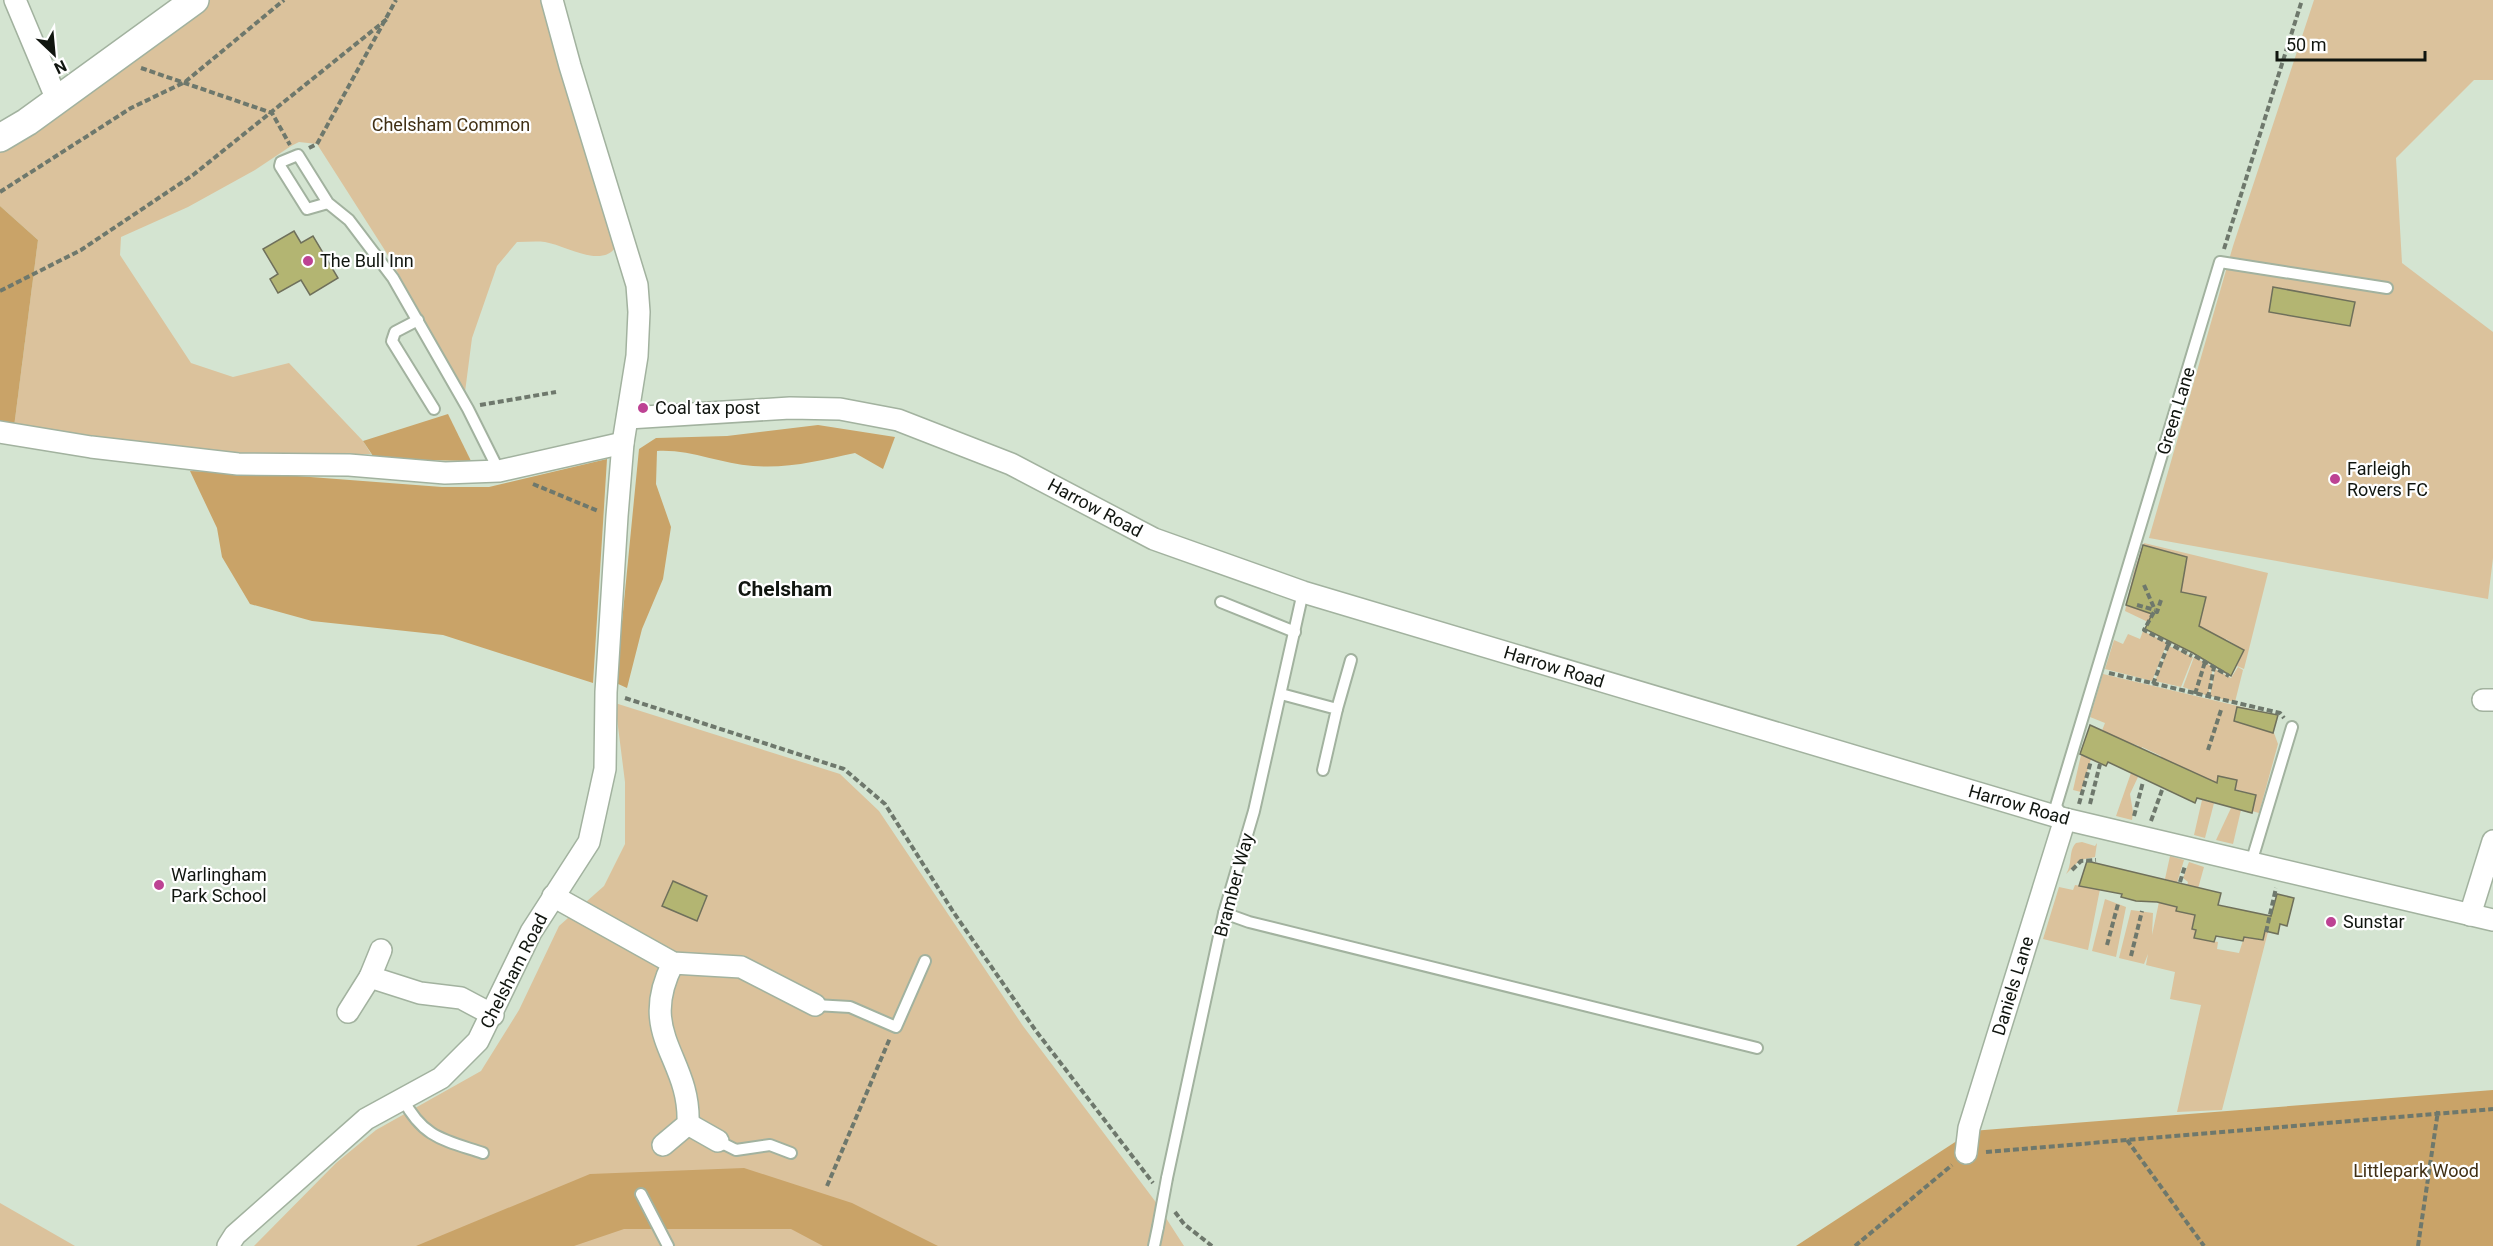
<svg xmlns="http://www.w3.org/2000/svg" width="2493" height="1246" font-family="Roboto,sans-serif">
<rect width="100%" height="100%" fill="#d4e4d1"/>
<!-- green -->
<g fill="#dbc29c">
<path d="M209 0H544L615 248C600 268 564 245 545 242 536 241 526 242 517 242L497 266 472 338 465 392 386 252 317 144 299 142 291 146 255 170 188 207 121 237 120 255 191 363 233 377 289 363 363 441 371 454H240L14 427 38 240 0 206V149L124 63Z"/>
<polygon points="2314,0 2493,0 2493,80 2474,80 2396,158 2402,263 2493,332 2493,558 2488,599 2149,538 2233,246"/>
<polygon points="2144,543 2268,573 2244,669 2237,666 2240,658 2234,654 2237,646 2226,639 2221,648 2154,614 2148,622 2125,611 2134,571"/>
<polygon points="2143,631 2167,643 2152,681 2105,669 2114,640 2123,644 2128,634 2140,639"/>
<polygon points="2169,646 2193,657 2181,687 2155,681"/>
<polygon points="2194,657 2213,667 2208,696 2183,687"/>
<polygon points="2238,667 2243,670 2235,702 2210,696 2215,669 2231,678"/>
<polygon points="2103,674 2259,711 2254,727 2274,733 2278,744 2259,813 2252,811 2256,795 2235,789 2218,777 2216,785 2184,768 2179,777 2158,766 2161,756 2142,747 2138,756 2136,755 2139,746 2101,733 2105,723 2090,717"/>
<polygon points="615,703 840,774 879,811 1023,1026 1155,1201 1184,1246 254,1246 336,1163 376,1130 481,1071 519,1010 559,926 604,886 625,844 625,782"/>
<polygon points="2081,755 2091,759 2081,792 2073,790"/>
<polygon points="2131,773 2138,777 2130,794 2133,812 2132,820 2116,816"/>
<polygon points="2202,800 2214,803 2205,838 2194,835"/>
<polygon points="2231,808 2241,810 2233,844 2216,840"/>
<path d="M2082 842 2095 846 2097 843 2095 857 2080 860 2066 874C2073 864 2068 851 2076 843Z"/>
<polygon points="2170,856 2184,860 2177,883 2165,879"/>
<polygon points="2189,862 2204,867 2194,903 2198,904 2192,929 2196,930 2194,938 2218,942 2217,949 2239,953 2244,937 2263,940 2265,931 2268,932 2222,1110 2177,1112 2201,1005 2170,999 2175,972 2146,965 2148,954 2144,964 2119,958 2131,910 2153,913 2152,935 2159,902 2177,906 2176,911 2183,900 2188,882 2183,878"/>
<polygon points="2075,885 2100,889 2088,950 2043,939 2059,887 2073,890"/>
<polygon points="2105,899 2126,907 2116,957 2092,951"/>
<polygon points="0,1203 75,1246 0,1246"/>
</g>
<!-- forest -->
<g fill="#c9a368">
<polygon points="0,206 38,240 14,427 0,424"/>
<polygon points="448,414 471,461 375,459 363,441"/>
<path d="M818 425 895 437 883 469 855 453C822 460 788 469 753 466 721 464 690 449 657 451L656 484 671 527 663 579 642 629 627 688 616 683 639 449 656 438 727 436Z"/>
<polygon points="607,459 593,683 443,635 312,621 250,604 222,557 217,528 190,471 284,475 442,487 489,487"/>
<polygon points="2493,1090 2493,1246 1796,1246 1972,1131"/>
<polygon points="744,1168 852,1203 938,1246 823,1246 791,1229 624,1229 574,1246 416,1246 590,1174"/>
</g>
<!-- building -->
<g fill="#b3b572" stroke="#6f705b" stroke-width="1.5">
<polygon points="294,231 301,243 313,236 338,278 310,295 301,280 278,293 270,279 278,274 263,249"/>
<polygon points="2273,287 2355,302 2350,326 2269,312"/>
<polygon points="2143,545 2187,557 2181,592 2206,597 2199,626 2244,650 2231,676 2193,653 2145,629 2152,614 2126,605"/>
<polygon points="2237,707 2278,715 2273,733 2234,721"/>
<polygon points="2090,725 2217,783 2218,776 2237,780 2235,790 2256,795 2252,813 2197,798 2195,803 2108,762 2106,766 2080,754"/>
<polygon points="2087,861 2221,893 2218,905 2271,916 2277,894 2294,898 2287,926 2280,924 2278,934 2265,931 2263,940 2244,937 2243,941 2216,936 2214,942 2194,938 2196,930 2192,929 2195,915 2176,911 2177,907 2157,902 2136,901 2121,897 2122,894 2079,886"/>
<polygon points="673,881 707,896 697,921 662,906"/>
</g>
<g fill="none" stroke-linecap="round" stroke-linejoin="round">
<defs>
<g id="service">
<polyline points="328,203 307,209 280,166 281,162 298,155 328,203 349,220 393,278 468,409 499,471"/>
<polyline points="418,320 395,332 392,341 434,409"/>
<polyline points="1221,602 1295,632"/>
<polyline points="1281,694 1337,709 1323,770"/>
<polyline points="1337,709 1351,660"/>
<polyline points="2063,817 2056,806 2220,262 2387,288"/>
<polyline points="2251,863 2292,727"/>
<polyline points="1224,913 1249,922 1757,1048"/>
<polyline points="815,1005 850,1007 896,1027 925,961"/>
<path d="M403 1099C423 1138 444 1140 483 1153"/>
<polyline points="718,1141 736,1150 770,1145 791,1153"/>
<polyline points="1167,1178 1224,913 1254,811 1303,592"/>
<polyline points="641,1194 668,1246"/>
<polyline points="1154,1246 1158,1227"/>
</g>
<g id="minor">
<polyline points="15,0 57,100"/>
<polyline points="628,418 790,408 840,409 898,420 1011,464 1154,539 1303,592 2065,819 2493,920"/>
<polyline points="0,432 91,447 238,464 349,465 445,473 499,471 623,443"/>
<polyline points="2483,700 2493,700"/>
<polyline points="553,896 673,963 741,967 815,1005"/>
<polyline points="2470,915 2493,841"/>
<polyline points="370,977 381,950"/>
<polyline points="348,1012 370,977 420,993 461,998 493,1015"/>
<polyline points="688,1124 718,1141"/>
<path d="M663 1145 688 1124C691 1057 636 1036 673 963"/>
<polyline points="1966,1153 1969,1128 2065,819"/>
<polyline points="228,1246 235,1235 366,1119 441,1078 478,1041 531,932 589,842 605,769 606,692 617,516 623,443 637,356 639,312 637,285 570,66 552,0"/>
</g>
<polyline id="tertiary" points="0,138 27,122 195,0"/>
</defs>
<!-- service casing -->
<use href="#service" stroke="#a2b29f" stroke-width="14"/>
<!-- minor casing -->
<use href="#minor" stroke="#a2b29f" stroke-width="24"/>
<!-- tertiary casing -->
<use href="#tertiary" stroke="#a2b29f" stroke-width="30"/>
<!-- path -->
<g stroke="#6e786c" stroke-width="4" stroke-dasharray="6 3" stroke-linecap="butt">
<polyline points="141,68 272,113 290,145"/>
<polyline points="309,148 317,144 396,0"/>
<polyline points="0,192 131,108 185,82 284,0"/>
<polyline points="2224,249 2302,0"/>
<polyline points="0,291 81,250 193,175 387,19"/>
<polyline points="480,405 556,392"/>
<polyline points="533,484 598,511"/>
<polyline points="2144,585 2155,610"/>
<polyline points="2161,600 2157,612 2155,610 2144,630 2192,656"/>
<polyline points="2137,605 2155,610"/>
<polyline points="2195,656 2229,676"/>
<polyline points="2109,673 2280,713 2284,718"/>
<polyline points="2153,684 2169,643"/>
<polyline points="2195,694 2205,662"/>
<polyline points="625,698 844,769 885,804 954,913 1036,1031 1153,1183"/>
<polyline points="2208,698 2214,667"/>
<polyline points="2208,750 2221,710"/>
<polyline points="2079,804 2091,761"/>
<polyline points="2090,804 2100,764"/>
<polyline points="2134,816 2143,782"/>
<polyline points="2151,821 2162,790"/>
<polyline points="2072,870 2081,861 2096,860"/>
<polyline points="2180,882 2185,866"/>
<polyline points="2266,932 2276,888"/>
<polyline points="2107,945 2118,904"/>
<polyline points="2131,956 2142,911"/>
<polyline points="2127,1140 2204,1246"/>
<polyline points="1986,1152 2493,1109"/>
<polyline points="827,1186 890,1038"/>
<polyline points="1175,1212 1184,1224 1212,1246"/>
<polyline points="1855,1246 1952,1165"/>
<polyline points="2418,1246 2438,1111"/>
</g>
<!-- service -->
<use href="#service" stroke="#fff" stroke-width="10"/>
<!-- minor -->
<use href="#minor" stroke="#fff" stroke-width="21"/>
<!-- tertiary -->
<use href="#tertiary" stroke="#fff" stroke-width="27"/>
<defs>
<polyline id="service-bridge" points="1158,1227 1167,1178"/>
</defs>
<!-- service-bridge casing -->
<use href="#service-bridge" stroke="#a2b29f" stroke-width="14" stroke-linecap="butt"/>
<!-- service-bridge -->
<use href="#service-bridge" stroke="#fff" stroke-width="10"/>
</g>
<!-- markers -->
<g fill="#bd4293" stroke="#fff" stroke-width="2">
<circle cx="308" cy="261" r="6"/>
<circle cx="643" cy="408" r="6"/>
<circle cx="2335" cy="479" r="6"/>
<circle cx="159" cy="885" r="6"/>
<circle cx="2331" cy="922" r="6"/>
</g>
<g text-anchor="middle" stroke-width="4.5" stroke-linejoin="round" paint-order="stroke">
<!-- park labels -->
<g font-size="18" fill="#402f14" stroke="#fff">
<text x="451" y="131">Chelsham Common</text>
<text x="2416" y="1177">Littlepark Wood</text>
</g>
<!-- poi labels -->
<g font-size="18" fill="#10150f" stroke="#fff" text-anchor="start">
<text x="320" y="267">The Bull Inn</text>
<text x="655" y="414">Coal tax post</text>
<text x="2347" y="475">Farleigh<tspan x="2347" dy="21">Rovers FC</tspan></text>
<text x="171" y="881">Warlingham<tspan x="171" dy="21">Park School</tspan></text>
<text x="2343" y="928">Sunstar</text>
</g>
<!-- street labels -->
<g font-size="18" fill="#10150f" stroke="#fff">
<text transform="translate(2176 411) rotate(-73)" y="6">Green Lane</text>
<text transform="translate(1095 508) rotate(28)" y="6">Harrow Road</text>
<text transform="translate(1554 667) rotate(17)" y="6">Harrow Road</text>
<text transform="translate(2019 805) rotate(16)" y="6">Harrow Road</text>
<text transform="translate(1234 885) rotate(-75)" y="6">Bramber Way</text>
<text transform="translate(514 971) rotate(-63)" y="6">Chelsham Road</text>
<text transform="translate(2013 986) rotate(-73)" y="6">Daniels Lane</text>
</g>
<!-- quarter labels -->
<g font-size="21" font-weight="bold" fill="#10150f" stroke="#fff">
<text x="785" y="596">Chelsham</text>
</g>
</g>
<!-- north arrow -->
<g transform="translate(54 54) rotate(154)" stroke="#ffffff" stroke-width="4.5" paint-order="stroke">
<path d="M0-4.5L10 22L0 15L-10 22Z" fill="#10150f"/>
<text y="-9" font-size="16" font-weight="bold" text-anchor="middle" fill="#10150f">N</text>
</g>
<!-- scale -->
<path d="M2277 51v9h148v-9" fill="none" stroke="#10150f" stroke-width="3"/>
<text x="2286" y="51" font-size="18" fill="#10150f" stroke="#ffffff" stroke-width="4.5" paint-order="stroke">50 m</text>
</svg>
